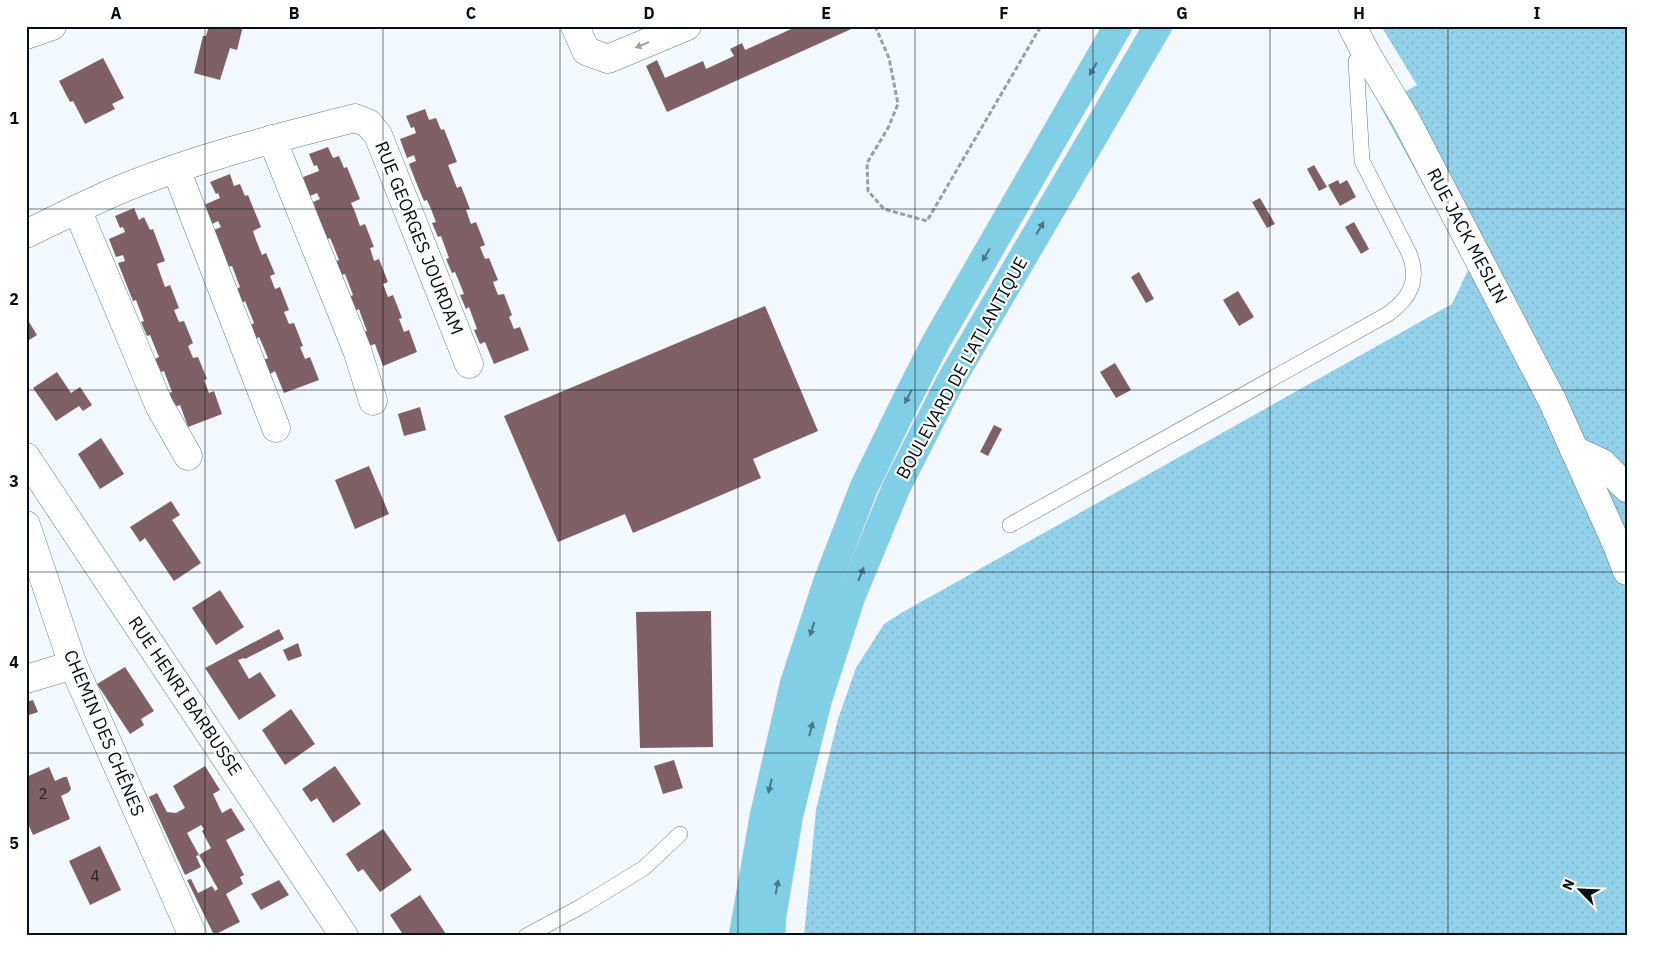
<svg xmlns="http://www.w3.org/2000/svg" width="1653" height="962" font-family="'IBM Plex Sans',sans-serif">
<defs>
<pattern id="green-dots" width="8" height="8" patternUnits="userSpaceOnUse" patternTransform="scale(1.25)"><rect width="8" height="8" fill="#93d0e9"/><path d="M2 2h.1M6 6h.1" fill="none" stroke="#7db2c7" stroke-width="1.8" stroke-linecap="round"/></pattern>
</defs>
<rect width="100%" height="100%" fill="#f2f8fb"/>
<!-- green -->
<polygon fill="url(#green-dots)" points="1381,26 1627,26 1627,936 804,936 816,810 838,719 856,668 884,624 903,612 1452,304 1469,268 1380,106 1417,85"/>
<!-- building -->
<g fill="#7e6066">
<polygon points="209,26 243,26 237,50 230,48 220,80 194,73 203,36 206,36"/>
<polygon points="798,26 858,26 667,112 646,66 657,60 665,78 703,61 706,69 734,56 730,49 742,43 745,50"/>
<polygon points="103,58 124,98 112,104 115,109 85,124 73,101 70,102 59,81"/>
<polygon points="425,109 429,120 436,118 441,130 444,129 457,162 448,165 457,188 461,186 470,209 466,210 471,224 476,222 485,245 480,247 485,259 489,258 498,280 493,282 498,295 504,294 512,315 509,317 514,329 520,327 529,350 494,364 485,342 480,344 474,330 477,329 469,307 466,309 460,295 464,294 458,279 455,272 452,273 446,259 449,258 441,236 438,237 432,223 436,222 431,209 427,200 424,201 418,187 409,164 416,161 414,155 407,158 400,139 416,133 414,127 411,128 406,116"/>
<polygon points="328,147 333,158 339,156 344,168 347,167 360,199 351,203 355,212 360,226 365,224 374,247 370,248 374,261 379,259 388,282 383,284 388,297 393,295 402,318 399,319 404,332 409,330 417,352 383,366 375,344 369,346 364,332 367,331 362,318 359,309 355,311 349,297 353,295 345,274 341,275 336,261 339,260 333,245 330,238 327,240 313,202 320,199 317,193 310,196 303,177 319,171 317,165 314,166 309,154"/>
<polygon points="1314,165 1327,187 1319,191 1307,169"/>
<polygon points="230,174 234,186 240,184 245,196 248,195 261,227 253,231 256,240 262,255 266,253 275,274 270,276 275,289 280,287 289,310 284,312 289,324 294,323 303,346 300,347 305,359 310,357 319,380 284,393 275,371 270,374 264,360 268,358 263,346 259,337 256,339 251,325 254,323 245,301 242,303 237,289 240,287 232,266 228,267 214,230 221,227 218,221 212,224 204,205 220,198 218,193 216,194 210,182"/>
<polygon points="1338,180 1340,184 1347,180 1356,197 1340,206 1328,185"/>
<polygon points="1260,198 1275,224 1267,228 1252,202"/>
<polygon points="134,208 139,220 144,217 150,230 153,229 165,261 157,264 160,273 165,287 170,285 179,308 174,310 179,322 184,321 193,343 188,346 193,358 198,357 207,379 204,380 209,393 214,391 222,414 188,427 180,405 174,407 169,393 172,392 167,379 164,371 161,372 155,359 159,357 150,335 147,336 141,322 144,321 136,300 133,301 118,263 125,261 123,255 116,257 109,239 125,232 123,227 120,228 115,216"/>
<polygon points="1354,222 1369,249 1361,254 1345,227"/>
<polygon points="1139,272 1154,299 1146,303 1131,277"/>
<polygon points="1238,291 1254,317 1239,326 1223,300"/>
<polygon points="765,306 818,431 753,459 761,478 633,533 625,514 558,542 504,416"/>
<polygon points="26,317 37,335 26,342"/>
<polygon points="1115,363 1131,390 1116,398 1100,372"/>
<polygon points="57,372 71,393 80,387 92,405 83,411 79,406 56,421 33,388"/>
<polygon points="420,407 426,430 404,436 398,414"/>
<polygon points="994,425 1002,429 988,456 980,452"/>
<polygon points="101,438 124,474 100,489 78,454"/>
<polygon points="369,466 389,514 355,529 335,480"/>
<polygon points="171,501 180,515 172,520 201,563 174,581 145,538 140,542 130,527"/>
<polygon points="220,590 244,627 216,645 192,608"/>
<polygon points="711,611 713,747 640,748 636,612"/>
<polygon points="279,629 284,639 245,659 244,658 238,660 249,679 260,672 276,696 239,720 205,668"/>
<polygon points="298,643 302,656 288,661 283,650"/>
<polygon points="125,667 154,711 141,719 144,725 130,734 97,684"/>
<polygon points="33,700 38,712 26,716 26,702"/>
<polygon points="291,709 315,744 285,765 262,730"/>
<polygon points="674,760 683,788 663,794 654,766"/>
<polygon points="205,766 220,790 213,794 222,813 231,808 245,830 226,840 244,875 240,877 243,884 226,894 240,922 214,935 187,880 191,879 198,893 212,886 215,891 218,889 199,855 211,848 202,831 204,829 201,825 187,833 199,855 196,856 201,867 185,875 149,797 157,793 167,812 176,813 185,808 173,786"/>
<polygon points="335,766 361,804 333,823 317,798 311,802 302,789"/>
<polygon points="49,767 55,781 64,777 67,777 71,789 69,792 61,796 70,819 33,835 26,819 26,777"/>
<polygon points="383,829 412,870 380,892 363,869 358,872 346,854"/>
<polygon points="100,846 121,890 90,905 69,861"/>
<polygon points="279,880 289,895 261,910 251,894"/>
<polygon points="420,895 446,934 444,936 404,936 390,915"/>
</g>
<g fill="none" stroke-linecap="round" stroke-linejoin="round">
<defs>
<g id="lane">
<path d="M1010 525 1388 314C1410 298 1420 281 1409 253L1362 161 1356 61 1367 55"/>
<polyline points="526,936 582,906 644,868 680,834"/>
</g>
<g id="street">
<polyline points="575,26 586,51 608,59 687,26"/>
<polyline points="1352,26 1367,55 1406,120 1552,400 1617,545 1627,571"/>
<polyline points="26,35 52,26"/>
<polyline points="272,139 357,350 373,401"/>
<polyline points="176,169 276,428"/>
<polyline points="77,209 159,405 188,456"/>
<path d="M26 234C59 218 92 201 126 187 200 157 277 138 355 118L368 123 378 135 469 364"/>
<polyline points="1574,450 1602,463 1627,488"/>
<polyline points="26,525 73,665 193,936"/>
<polyline points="26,679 73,665"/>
</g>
<polyline id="secondary" points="26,457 344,936"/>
<g id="primary">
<polyline points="743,936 764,816 794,684 827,583 864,487 908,397 936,342 1118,26"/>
<polyline points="771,936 772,917 789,815 818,699 851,597 896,488 950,382 1158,26"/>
</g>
</defs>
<!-- lane casing -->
<use href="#lane" stroke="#5f7d8a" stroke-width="16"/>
<!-- street casing -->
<use href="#street" stroke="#5f7d8a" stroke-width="29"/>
<!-- secondary casing -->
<use href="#secondary" stroke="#5f7d8a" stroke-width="29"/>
<!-- primary casing -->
<use href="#primary" stroke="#d2d4d5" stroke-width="29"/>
<!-- path -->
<polyline stroke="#98a0a3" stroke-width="3" stroke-dasharray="5 2.5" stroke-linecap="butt" points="875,26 889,58 898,104 888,128 867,163 868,191 884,209 927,221 1041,26"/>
<!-- lane -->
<use href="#lane" stroke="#fff" stroke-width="15"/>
<!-- street -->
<use href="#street" stroke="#fff" stroke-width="28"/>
<!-- secondary -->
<use href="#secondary" stroke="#fff" stroke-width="28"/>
<!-- primary -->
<use href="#primary" stroke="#81cee7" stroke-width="28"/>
</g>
<!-- one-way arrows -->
<defs><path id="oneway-solid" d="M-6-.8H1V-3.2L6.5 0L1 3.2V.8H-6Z" transform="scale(1.25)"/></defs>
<use fill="#9b9fa1" href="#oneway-solid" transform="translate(642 45) rotate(158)"/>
<g fill="#497888">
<use href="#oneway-solid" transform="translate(1093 69) rotate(120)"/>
<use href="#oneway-solid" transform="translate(1040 228) rotate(-60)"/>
<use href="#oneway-solid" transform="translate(986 255) rotate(120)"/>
<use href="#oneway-solid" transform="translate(908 397) rotate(117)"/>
<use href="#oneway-solid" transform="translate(861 574) rotate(-68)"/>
<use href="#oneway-solid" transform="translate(812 629) rotate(108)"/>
<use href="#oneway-solid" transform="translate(811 729) rotate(-76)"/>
<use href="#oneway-solid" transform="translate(770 786) rotate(103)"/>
<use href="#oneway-solid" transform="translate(777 887) rotate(-80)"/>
</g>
<!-- grid -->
<path fill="none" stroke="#051015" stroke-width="1" stroke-opacity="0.55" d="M205 26V936M383 26V936M560 26V936M738 26V936M915 26V936M1093 26V936M1270 26V936M1448 26V936M26 209H1627M26 390H1627M26 572H1627M26 753H1627"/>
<g text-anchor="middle" stroke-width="4.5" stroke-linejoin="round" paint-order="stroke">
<!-- number labels -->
<g font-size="15" fill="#232429">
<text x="43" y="799">2</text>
<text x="95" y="881">4</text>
</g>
<!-- street labels -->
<g font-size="18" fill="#051015" stroke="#fff">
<text transform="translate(1467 236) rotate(62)" y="6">RUE JACK MESLIN</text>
<text transform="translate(419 238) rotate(68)" y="6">RUE GEORGES JOURDAM</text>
<text transform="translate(962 368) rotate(-61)" y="6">BOULEVARD DE L'ATLANTIQUE</text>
<text transform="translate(185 696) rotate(56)" y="6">RUE HENRI BARBUSSE</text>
<text transform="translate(104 733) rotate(67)" y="6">CHEMIN DES CHÊNES</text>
</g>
</g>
<!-- border -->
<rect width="1653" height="962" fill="none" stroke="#ffffff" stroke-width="55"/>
<!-- north arrow -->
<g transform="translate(1580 890) rotate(294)" stroke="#ffffff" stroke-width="4" paint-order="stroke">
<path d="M0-4L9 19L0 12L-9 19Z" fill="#051015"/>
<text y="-8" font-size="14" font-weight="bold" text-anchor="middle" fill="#051015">N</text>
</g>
<rect x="28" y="28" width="1598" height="906" fill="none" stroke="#051015" stroke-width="2"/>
<g font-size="16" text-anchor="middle" font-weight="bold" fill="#051015">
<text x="116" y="19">A</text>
<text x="294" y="19">B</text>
<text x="471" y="19">C</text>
<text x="649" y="19">D</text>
<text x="826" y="19">E</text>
<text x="1004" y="19">F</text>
<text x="1182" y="19">G</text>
<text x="1359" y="19">H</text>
<text x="1537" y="19">I</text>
<text x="14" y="124">1</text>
<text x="14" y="305">2</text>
<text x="14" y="487">3</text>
<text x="14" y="668">4</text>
<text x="14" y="849">5</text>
</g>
</svg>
